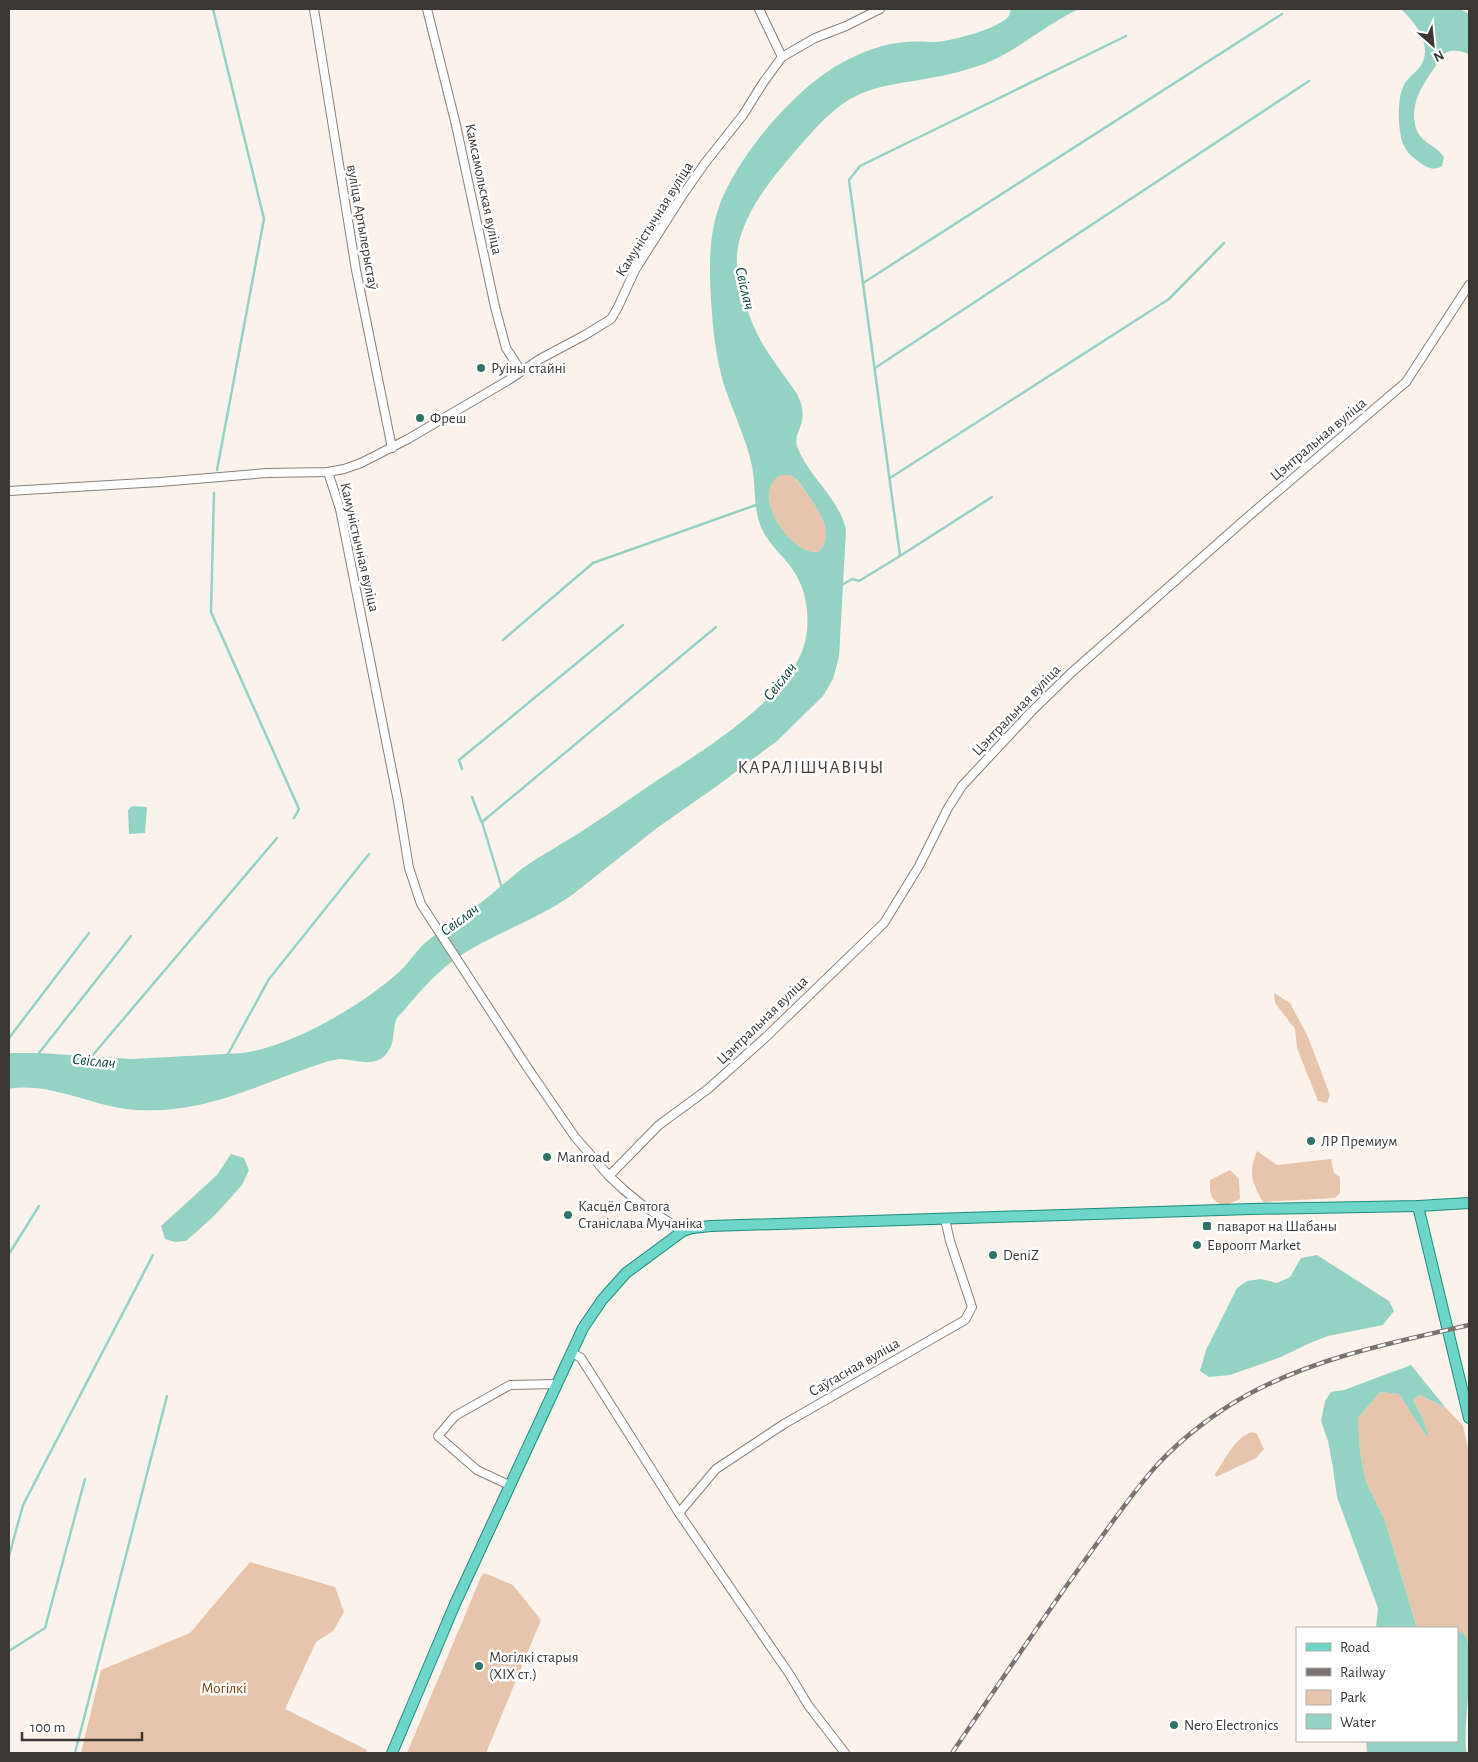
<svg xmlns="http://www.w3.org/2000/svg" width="1478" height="1762" font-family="'Alegreya Sans',sans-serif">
<rect width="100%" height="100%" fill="#fbf2ec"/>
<!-- green -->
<g fill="#e7c5ac">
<path d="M781 474C783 475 788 475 789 475 798 479 803 488 808 495 819 511 836 536 818 552 788 555 748 491 781 474Z"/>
<polygon points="1274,993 1290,1003 1308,1037 1330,1095 1327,1103 1318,1101 1297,1048 1295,1029 1275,1003"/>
<path d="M1257 1151 1277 1165 1331 1159 1334 1173 1340 1177V1193L1335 1198 1263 1202C1252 1182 1248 1174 1257 1151Z"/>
<path d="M1230 1170 1239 1179 1240 1199 1225 1206C1210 1200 1210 1195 1210 1180Z"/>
<polygon points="1380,1392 1399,1394 1422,1430 1428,1437 1423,1419 1413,1400 1420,1395 1445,1407 1463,1426 1469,1452 1469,1645 1465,1635 1457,1631 1457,1628 1417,1628 1385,1521 1366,1482 1360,1452 1358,1418"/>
<path d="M1252 1432 1257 1434 1264 1449 1256 1458 1216 1477 1215 1474C1225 1460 1235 1437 1252 1432Z"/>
<polygon points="250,1562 335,1587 344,1612 333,1631 316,1642 285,1709 367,1750 366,1753 81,1753 101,1670 190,1633"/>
<polygon points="484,1573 513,1585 541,1620 486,1753 407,1753 481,1577"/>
</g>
<!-- water -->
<g fill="#94d2c4" fill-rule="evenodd">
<path d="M1011 9H1079C1046 24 1019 50 984 64 967 70 948 75 930 78 906 83 883 84 860 94 833 106 812 132 793 154 768 182 734 225 737 266 737 278 741 290 745 302 749 315 754 329 761 341 771 359 785 376 797 394 801 402 804 411 802 420 801 429 794 436 797 446 808 477 839 497 846 530L839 657 833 679 823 696 777 741 717 786 657 828 572 895C535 921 491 934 454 960 432 976 415 998 397 1018 392 1028 395 1039 390 1048 379 1070 359 1060 341 1059 337 1059 333 1060 329 1061 262 1082 209 1114 135 1110 94 1107 48 1081 9 1089V1053H39L132 1059 243 1053C293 1046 361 1006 399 972 409 963 415 952 425 943 438 931 455 923 469 912 488 898 505 882 523 868 540 856 558 846 576 835 604 817 631 798 659 779 704 750 797 693 806 637 810 614 806 589 793 570 783 555 768 544 761 527 753 507 756 486 752 466 746 438 733 412 724 385 716 358 713 330 711 301 709 262 708 224 727 188 750 142 801 83 847 60 865 51 886 43 906 42 916 41 926 42 937 42 954 40 998 29 1009 16 1010 14 1010 11 1011 9ZM781 475C782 475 788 475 789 475 798 478 803 488 808 495 819 511 836 536 818 552 789 555 748 491 781 475Z"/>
<path d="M1401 9H1460L1469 14V54C1462 52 1455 49 1447 52 1442 55 1438 62 1435 67 1422 86 1408 106 1417 131 1422 143 1437 146 1444 157L1442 166C1433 172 1426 167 1418 161 1412 157 1406 151 1403 144 1398 131 1397 99 1403 87 1410 72 1424 71 1425 52 1425 34 1413 21 1401 9Z"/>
<polygon points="132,806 147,807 145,833 129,834 128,810"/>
<polygon points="231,1154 244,1158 249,1170 242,1185 214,1216 195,1233 186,1241 175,1242 165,1239 161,1226 217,1175"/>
<polygon points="1317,1255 1389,1301 1394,1311 1383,1325 1328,1336 1310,1343 1281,1357 1230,1375 1209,1377 1200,1371 1206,1350 1237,1288 1247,1281 1261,1279 1277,1283 1290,1277 1301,1258"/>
<polygon points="1411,1365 1445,1407 1420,1395 1413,1400 1423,1419 1429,1438 1422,1430 1399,1394 1380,1392 1358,1418 1360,1452 1366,1482 1385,1521 1417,1628 1376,1628 1378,1608 1337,1497 1333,1468 1328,1441 1321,1421 1325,1401 1331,1392 1344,1390"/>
<path d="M1457 1631C1459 1632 1462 1632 1464 1634 1478 1648 1461 1730 1467 1753H1367L1366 1741H1457Z"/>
</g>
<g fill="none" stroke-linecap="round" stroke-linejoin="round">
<!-- stream -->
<g stroke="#94d2c4" stroke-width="2.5">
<polyline points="213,9 264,219 217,470"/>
<polyline points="863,283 1282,14"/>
<polyline points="875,368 1309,81"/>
<polyline points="890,478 1169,299 1224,243"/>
<polyline points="214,493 211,612 299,809 294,818"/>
<polyline points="900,556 992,497"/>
<polyline points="842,585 852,579 859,581 900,556 849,180 860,166 1126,36"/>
<polyline points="503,640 593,563 756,505"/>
<polyline points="462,769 459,760 623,625"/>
<polyline points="472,797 481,821"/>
<polyline points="501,885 482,822 716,627"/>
<polyline points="9,1038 89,933"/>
<polyline points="39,1053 131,936"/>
<polyline points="228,1054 269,979 369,854"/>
<polyline points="92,1056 277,838"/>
<polyline points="9,1254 39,1206"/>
<polyline points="9,1556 23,1505 153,1255"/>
<polyline points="9,1651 45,1628 85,1479"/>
<polyline points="75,1753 167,1396"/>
</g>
<defs>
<g id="minor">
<polyline points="314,9 356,270 392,448"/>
<polyline points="427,9 456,125 495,307 506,348 521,371"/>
<polyline points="759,9 782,57"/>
<polyline points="328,472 340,509 398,801 409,868 421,904 527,1067 575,1137 609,1176 624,1190 645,1207 683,1231"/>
<polyline points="9,491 160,482 267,473 328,472 344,469 361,463 408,439 507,381 540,359 585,335 611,319 618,307 635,270 682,196 705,163 743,115 763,83 782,57 815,38 846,26 880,9"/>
<polyline points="609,1176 659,1125 708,1089 766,1037 884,923 919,866 948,808 962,786 1031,712 1071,673 1250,515 1406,382 1469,285"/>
<polyline points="571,1352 581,1358 679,1513 790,1675 808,1705 845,1753"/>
<polyline points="509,1485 477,1470 438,1436 455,1416 510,1385 556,1384"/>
<polyline points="679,1513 716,1469 784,1424 965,1320 972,1307 950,1241 945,1219"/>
</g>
<g id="major">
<polyline points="1418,1206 1469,1418"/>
<polyline points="392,1753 455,1604 583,1328 602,1300 626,1273 683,1231 692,1228 711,1226 1251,1209 1418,1206 1469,1203"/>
</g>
</defs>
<!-- minor casing -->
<use href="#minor" stroke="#87807a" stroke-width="10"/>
<!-- major casing -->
<use href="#major" stroke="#1d8c7c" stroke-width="12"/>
<!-- minor -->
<use href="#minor" stroke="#fff" stroke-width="8"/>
<!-- major -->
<use href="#major" stroke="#6ed6c8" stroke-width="10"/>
<defs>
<path id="rail" d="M952 1753C994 1691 1036 1628 1080 1567 1105 1533 1130 1495 1158 1464 1182 1438 1216 1412 1247 1395 1317 1357 1392 1343 1469 1325"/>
</defs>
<!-- rail casing -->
<use href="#rail" stroke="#797471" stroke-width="4.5"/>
<!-- rail -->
<use href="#rail" stroke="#fff" stroke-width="2.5" stroke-dasharray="8" stroke-linecap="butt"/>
</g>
<!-- markers -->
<g fill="#307468" stroke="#fff" stroke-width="2">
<circle cx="481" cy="368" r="5"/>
<circle cx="420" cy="418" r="5"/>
<circle cx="1311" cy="1141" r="5"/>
<circle cx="547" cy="1157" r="5"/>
<circle cx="568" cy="1215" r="5"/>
<rect x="1202" y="1221" width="10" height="10" rx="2.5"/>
<circle cx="1197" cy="1245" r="5"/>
<circle cx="993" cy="1255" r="5"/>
<circle cx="479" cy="1666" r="5"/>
<circle cx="1174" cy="1725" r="5"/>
</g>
<g text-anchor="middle" stroke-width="5" stroke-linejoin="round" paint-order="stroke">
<!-- street labels -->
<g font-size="15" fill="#3a3735" stroke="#fff">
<text transform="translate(484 189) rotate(78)" y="5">Камсамольская вуліца</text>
<text transform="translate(654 219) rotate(-58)" y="5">Камуністычная вуліца</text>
<text transform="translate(363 227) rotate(80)" y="5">вуліца Артылерыстаў</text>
<text transform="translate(1318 439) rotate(-40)" y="5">Цэнтральная вуліца</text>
<text transform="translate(360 547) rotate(77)" y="5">Камуністычная вуліца</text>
<text transform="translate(1016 710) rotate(-46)" y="5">Цэнтральная вуліца</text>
<text transform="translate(762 1020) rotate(-44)" y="5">Цэнтральная вуліца</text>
<text transform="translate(854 1367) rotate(-30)" y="5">Саўгасная вуліца</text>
</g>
<!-- poi labels -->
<g font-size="15" fill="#3a3735" stroke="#fff" text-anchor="start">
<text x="491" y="373">Руіны стайні</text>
<text x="430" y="423">Фреш</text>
<text x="1321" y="1146">ЛР Премиум</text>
<text x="557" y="1162">Manroad</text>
<text x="578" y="1211">Касцёл Святога<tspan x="578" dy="17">Станіслава Мучаніка</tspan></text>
<text x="1217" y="1231">паварот на Шабаны</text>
<text x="1207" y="1250">Евроопт Market</text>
<text x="1003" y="1260">DeniZ</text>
<text x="489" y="1662">Могілкі старыя<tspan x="489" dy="17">(XIX ст.)</tspan></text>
<text x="1184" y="1730">Nero Electronics</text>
</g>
<!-- park labels -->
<g font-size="15" fill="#743f09" stroke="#fff">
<text x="224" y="1693">Могілкі</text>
</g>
<!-- water labels -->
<g font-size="16" font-style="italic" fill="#074038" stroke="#fff">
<text transform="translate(746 288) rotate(77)" y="6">Свіслач</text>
<text transform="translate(779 681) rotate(-52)" y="6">Свіслач</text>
<text transform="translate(459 919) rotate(-36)" y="6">Свіслач</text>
<text transform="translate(94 1060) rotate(6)" y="6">Свіслач</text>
</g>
<!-- quarter labels -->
<g font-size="18" letter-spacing="1" fill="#443d38" stroke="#fff">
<text x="811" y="773">КАРАЛІШЧАВІЧЫ</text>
</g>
</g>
<!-- border -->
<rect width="1478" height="1762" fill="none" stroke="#3a3735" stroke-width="20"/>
<!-- legend -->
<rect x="1296" y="1627" width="162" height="115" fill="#ffffff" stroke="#b0afae"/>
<rect x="1306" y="1643" width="25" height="8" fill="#6ed6c8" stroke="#b0afae"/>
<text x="1340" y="1652" font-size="15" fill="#3a3735">Road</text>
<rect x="1306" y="1668" width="25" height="8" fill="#797471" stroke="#b0afae"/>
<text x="1340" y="1677" font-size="15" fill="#3a3735">Railway</text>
<rect x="1306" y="1690" width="25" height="15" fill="#e7c5ac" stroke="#b0afae"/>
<text x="1340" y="1702" font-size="15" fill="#3a3735">Park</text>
<rect x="1306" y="1714" width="25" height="15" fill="#94d2c4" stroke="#b0afae"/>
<text x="1340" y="1727" font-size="15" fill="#3a3735">Water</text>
<!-- north arrow -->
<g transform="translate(1433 45) rotate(153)" stroke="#ffffff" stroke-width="4" paint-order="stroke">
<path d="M0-4L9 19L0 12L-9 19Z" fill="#3a3735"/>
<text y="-8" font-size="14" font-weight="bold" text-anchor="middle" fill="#3a3735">N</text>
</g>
<!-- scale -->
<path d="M22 1732v8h120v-8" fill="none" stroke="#3a3735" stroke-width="2.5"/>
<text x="30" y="1732" font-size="15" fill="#3a3735" stroke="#ffffff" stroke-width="4" paint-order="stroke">100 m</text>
</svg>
